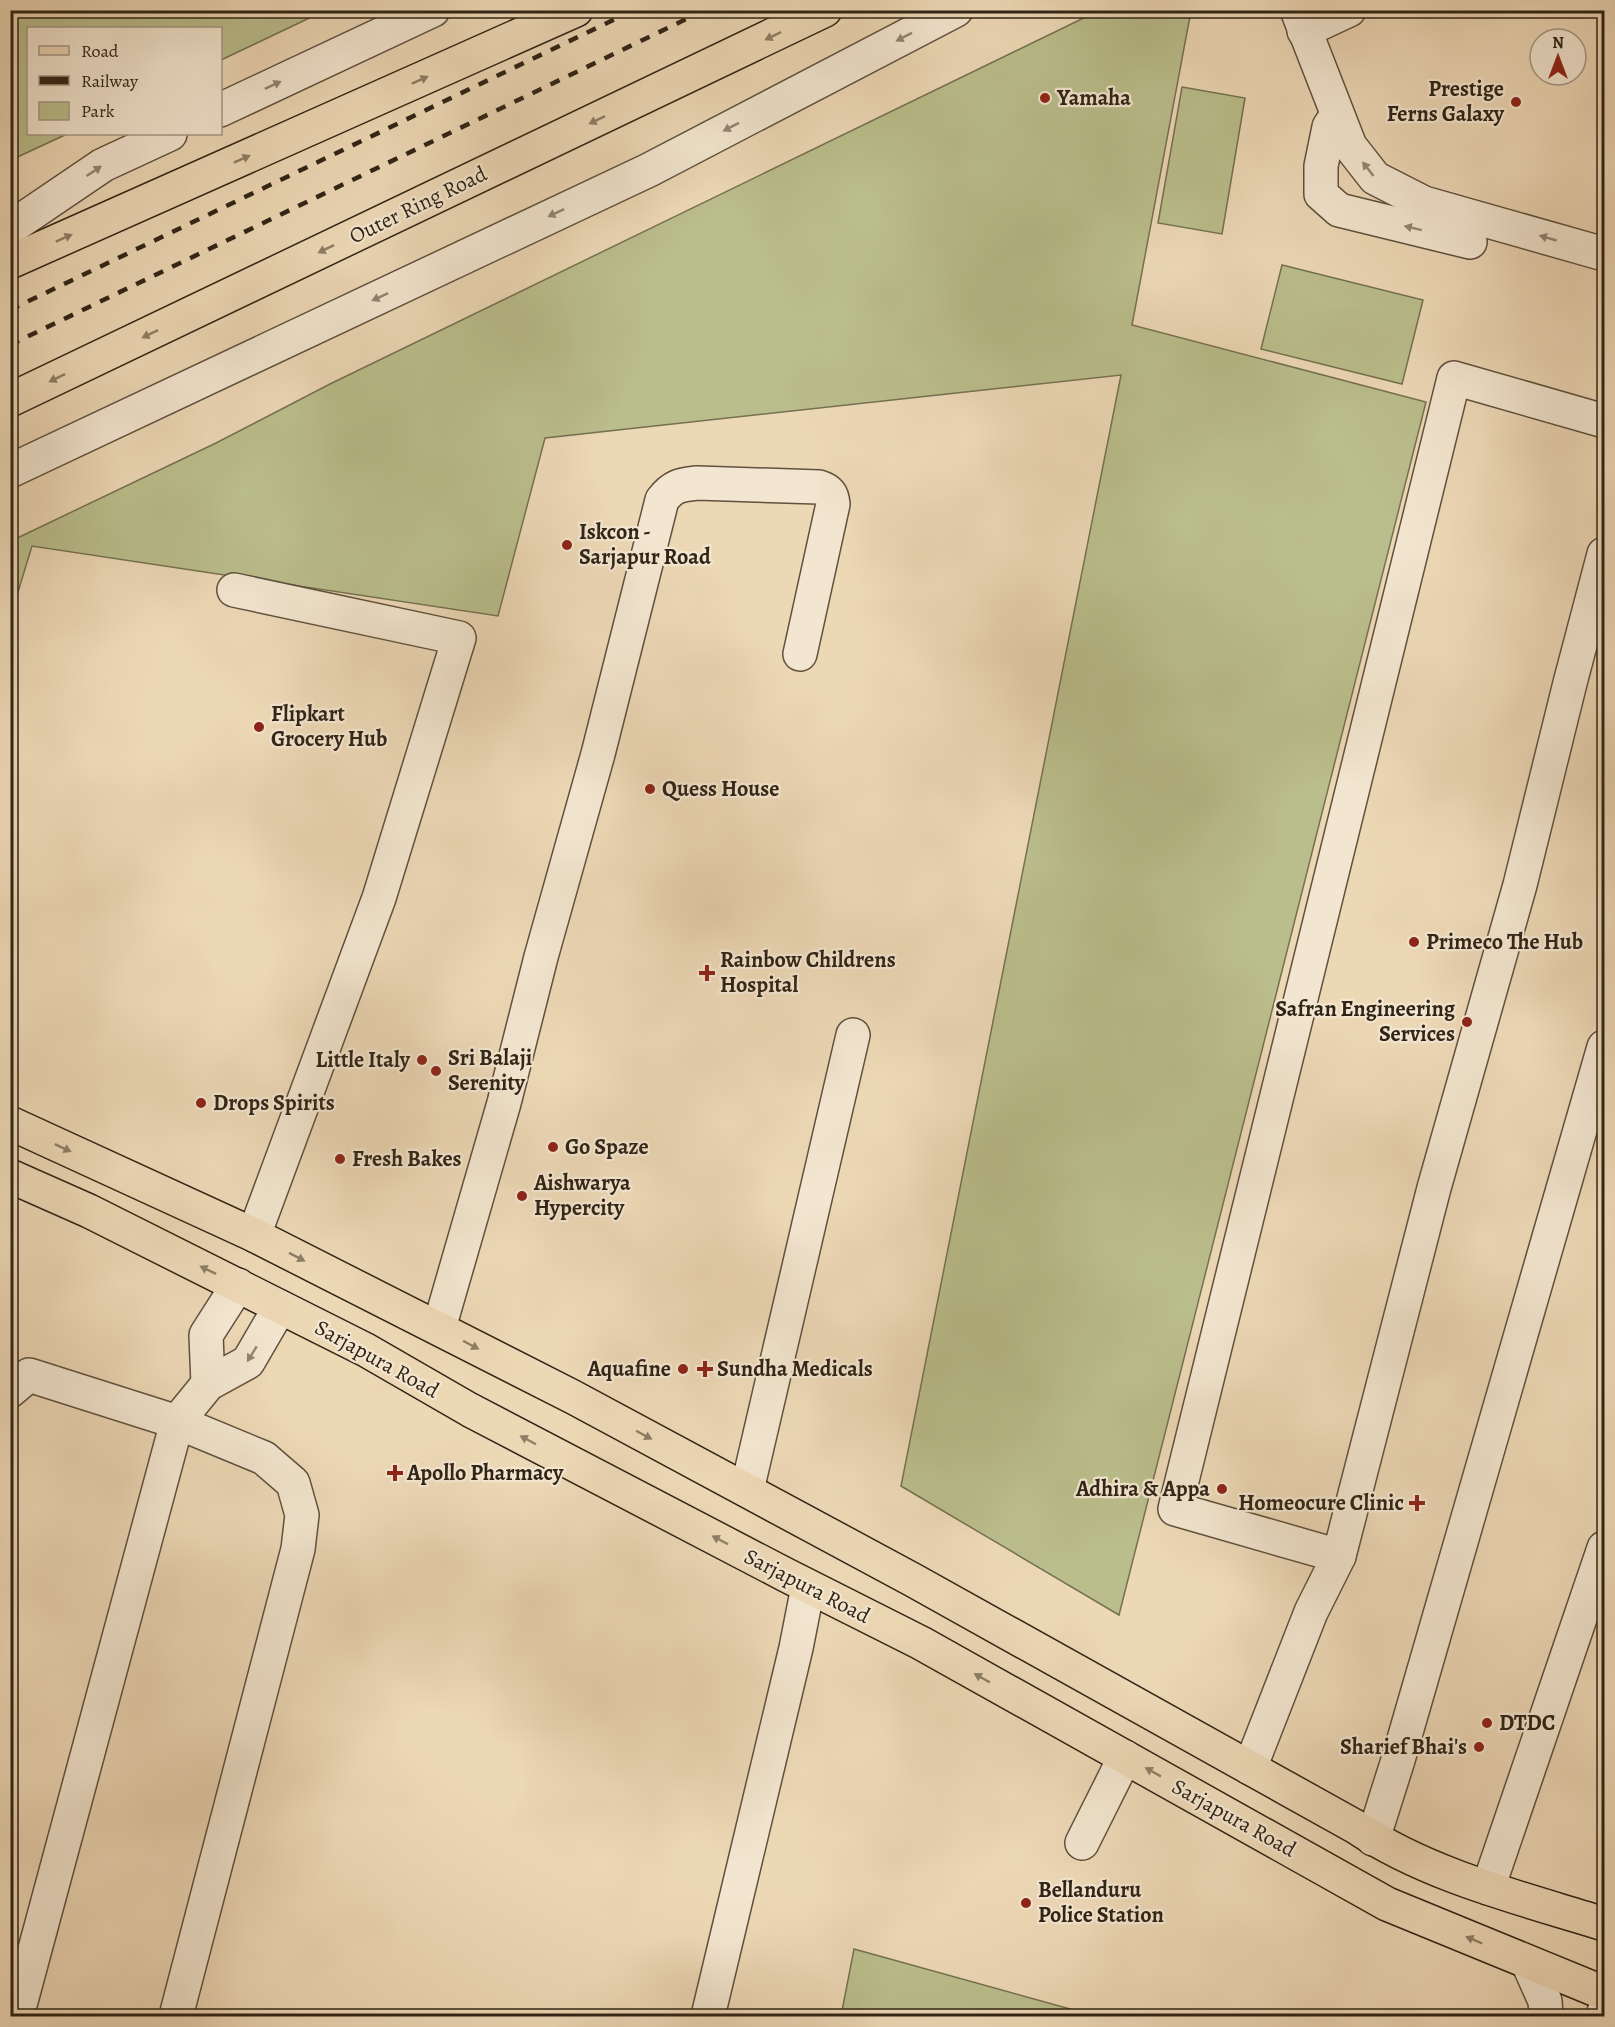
<svg xmlns="http://www.w3.org/2000/svg" width="1615" height="2027" font-family="Alegreya,serif">
<style>
.green{fill:#babe8c;stroke:#757151;stroke-width:1.5}
.lines{fill:none;stroke-linecap:round;stroke-linejoin:round}
.minor-casing{stroke:#5f513e;stroke-width:36}
.major-casing{stroke:#302416;stroke-width:36}
.highway-casing{stroke:#302416;stroke-width:36}
.minor{stroke:#f3e6d0;stroke-width:33}
.major{stroke:#edd8b6;stroke-width:33}
.highway{stroke:#edd8b6;stroke-width:33}
.rail{stroke:#302416;stroke-width:4.5;stroke-dasharray:10 10;stroke-linecap:butt}
.oneway{fill:#8e7e66}
.oneway2{fill:#928573}
.poi-dot{fill:#8f2418;stroke:#f3e6d0;stroke-width:2}
.labels{text-anchor:middle;dominant-baseline:central;stroke-width:4.5;stroke-linejoin:round;paint-order:stroke}
.poi-label{font-size:22px;font-weight:bold;fill:#302416;stroke:#f3e6d0;text-anchor:start}
.street-label{font-size:22px;fill:#302416;stroke:#f3e6d0}
</style>
<rect width="100%" height="100%" fill="#edd8b6"/>
<filter id="stains"><feTurbulence type="fractalNoise" baseFrequency=".00333" numOctaves="4"/><feColorMatrix values="0 0 0 0 .2 0 0 0 0 .09 0 0 0 0 .02 0 0 0 .5 -.17"/></filter>
<radialGradient id="worn" r=".72"><stop offset=".6" stop-color="#630" stop-opacity="0"/><stop offset="1" stop-color="#630" stop-opacity=".3"/></radialGradient>
<g class="green">
<path d="M10,11L11,10L324,11L221,60L220,28H28V134H67L11,160Z"/>
<path d="M1098,11H1191L1132,325L1426,402L1119,1615L901,1486L1121,375L545,438L498,616L32,546L11,615V541L216,443L330,384Z"/>
<path d="M1182,87L1245,98L1222,234L1158,223Z"/>
<path d="M1282,265L1423,300L1402,384L1261,349Z"/>
<path d="M854,1949L1074,2010L1073,2016H841Z"/>
</g>
<g class="lines">
<defs>
<g id="minor">
<path d="M1297,10L1350,146L1375,178L1424,203L1604,254"/>
<path d="M1304,31L1349,10"/>
<path d="M220,110L433,10"/>
<path d="M1337,115L1329,127L1321,166V194L1339,210L1470,242"/>
<path d="M10,228L103,165L170,134"/>
<path d="M10,471L649,170L956,10"/>
<path d="M234,590L459,638L379,898L254,1235"/>
<path d="M439,1328L504,1103L541,957L598,754L662,500C673,486 679,485 697,483L819,487C829,490 832,494 833,504L800,654"/>
<path d="M208,1384L206,1335L238,1285"/>
<path d="M10,1391L29,1375L177,1422L264,1458L293,1483L302,1515L298,1549L176,2016"/>
<path d="M747,1490L853,1035"/>
<path d="M1339,1556L1175,1509L1454,378L1604,421"/>
<path d="M1250,1768L1311,1612L1339,1556L1434,1188L1520,885L1570,683L1604,554"/>
<path d="M1373,1839L1398,1760L1604,1047"/>
<path d="M1082,1843L1125,1757"/>
<path d="M1488,1888L1604,1548"/>
<path d="M1528,1963L1545,2001L1546,2016"/>
<path d="M17,2016L177,1422L208,1384L248,1362L280,1307"/>
<path d="M708,2016L796,1648L808,1587"/>
<path d="M1603,2016L1604,2012"/>
</g>
<g id="major">
<path d="M10,1123L254,1235L573,1397L913,1580L1356,1827C1429,1876 1521,1898 1604,1924"/>
<path d="M10,1176L89,1211L366,1350L470,1410L786,1575L921,1643L1387,1904L1604,1993"/>
</g>
<g id="highway">
<path d="M10,262L576,10"/>
<path d="M10,400L825,10"/>
</g>
</defs>
<use href="#minor" class="minor-casing"/>
<use href="#major" class="major-casing"/>
<use href="#highway" class="highway-casing"/>
<use href="#minor" class="minor"/>
<use href="#major" class="major"/>
<use href="#highway" class="highway"/>
<g class="rail">
<path d="M10,310L634,10"/>
<path d="M10,345L705,10"/>
</g>
</g>
<defs><path id="oneway-solid" d="M-6-.8H1V-3.2L6.5 0L1 3.2V.8H-6Z" transform="scale(1.5)"/></defs>
<g class="oneway">
<use href="#oneway-solid" transform="translate(773 36) rotate(154)"/>
<use href="#oneway-solid" transform="translate(420 80) rotate(-24)"/>
<use href="#oneway-solid" transform="translate(597 120) rotate(154)"/>
<use href="#oneway-solid" transform="translate(242 159) rotate(-24)"/>
<use href="#oneway-solid" transform="translate(64 238) rotate(-24)"/>
<use href="#oneway-solid" transform="translate(326 249) rotate(154)"/>
<use href="#oneway-solid" transform="translate(150 334) rotate(154)"/>
<use href="#oneway-solid" transform="translate(57 378) rotate(154)"/>
<use href="#oneway-solid" transform="translate(63 1148) rotate(25)"/>
<use href="#oneway-solid" transform="translate(297 1257) rotate(27)"/>
<use href="#oneway-solid" transform="translate(208 1270) rotate(-154)"/>
<use href="#oneway-solid" transform="translate(471 1345) rotate(28)"/>
<use href="#oneway-solid" transform="translate(644 1435) rotate(28)"/>
<use href="#oneway-solid" transform="translate(528 1440) rotate(-152)"/>
<use href="#oneway-solid" transform="translate(720 1540) rotate(-152)"/>
<use href="#oneway-solid" transform="translate(982 1678) rotate(-151)"/>
<use href="#oneway-solid" transform="translate(1153 1772) rotate(-151)"/>
<use href="#oneway-solid" transform="translate(1474 1940) rotate(-157)"/>
</g>
<g class="oneway2">
<use href="#oneway-solid" transform="translate(904 37) rotate(153)"/>
<use href="#oneway-solid" transform="translate(273 85) rotate(-25)"/>
<use href="#oneway-solid" transform="translate(731 127) rotate(153)"/>
<use href="#oneway-solid" transform="translate(1368 169) rotate(-128)"/>
<use href="#oneway-solid" transform="translate(94 171) rotate(-34)"/>
<use href="#oneway-solid" transform="translate(556 213) rotate(155)"/>
<use href="#oneway-solid" transform="translate(1413 228) rotate(-166)"/>
<use href="#oneway-solid" transform="translate(1548 238) rotate(-164)"/>
<use href="#oneway-solid" transform="translate(380 297) rotate(155)"/>
<use href="#oneway-solid" transform="translate(252 1354) rotate(122)"/>
</g>
<g class="poi-dot">
<circle cx="1045" cy="98" r="6"/>
<circle cx="1516" cy="102" r="6"/>
<circle cx="567" cy="545" r="6"/>
<circle cx="259" cy="727" r="6"/>
<circle cx="650" cy="789" r="6"/>
<circle cx="1414" cy="942" r="6"/>
<path d="M704 964h6v6h6v6h-6v6h-6v-6h-6v-6h6z"/>
<circle cx="1467" cy="1022" r="6"/>
<circle cx="422" cy="1060" r="6"/>
<circle cx="436" cy="1071" r="6"/>
<circle cx="201" cy="1103" r="6"/>
<circle cx="553" cy="1147" r="6"/>
<circle cx="340" cy="1159" r="6"/>
<circle cx="522" cy="1196" r="6"/>
<circle cx="683" cy="1369" r="6"/>
<path d="M702 1360h6v6h6v6h-6v6h-6v-6h-6v-6h6z"/>
<path d="M392 1464h6v6h6v6h-6v6h-6v-6h-6v-6h6z"/>
<circle cx="1222" cy="1489" r="6"/>
<path d="M1414 1494h6v6h6v6h-6v6h-6v-6h-6v-6h6z"/>
<circle cx="1487" cy="1723" r="6"/>
<circle cx="1479" cy="1747" r="6"/>
<circle cx="1026" cy="1903" r="6"/>
</g>
<g class="labels">
<g class="poi-label">
<text x="1504" y="89" text-anchor="end">Prestige<tspan x="1504" dy="25">Ferns Galaxy</tspan></text>
<text x="1057" y="98">Yamaha</text>
<text x="579" y="532">Iskcon -<tspan x="579" dy="25">Sarjapur Road</tspan></text>
<text x="271" y="714">Flipkart<tspan x="271" dy="25">Grocery Hub</tspan></text>
<text x="662" y="789">Quess House</text>
<text x="1426" y="942">Primeco The Hub</text>
<text x="720" y="960">Rainbow Childrens<tspan x="720" dy="25">Hospital</tspan></text>
<text x="1455" y="1009" text-anchor="end">Safran Engineering<tspan x="1455" dy="25">Services</tspan></text>
<text x="448" y="1058">Sri Balaji<tspan x="448" dy="25">Serenity</tspan></text>
<text x="410" y="1060" text-anchor="end">Little Italy</text>
<text x="213" y="1103">Drops Spirits</text>
<text x="565" y="1147">Go Spaze</text>
<text x="352" y="1159">Fresh Bakes</text>
<text x="534" y="1183">Aishwarya<tspan x="534" dy="25">Hypercity</tspan></text>
<text x="671" y="1369" text-anchor="end">Aquafine</text>
<text x="717" y="1369">Sundha Medicals</text>
<text x="407" y="1473">Apollo Pharmacy</text>
<text x="1210" y="1489" text-anchor="end">Adhira &amp; Appa</text>
<text x="1404" y="1503" text-anchor="end">Homeocure Clinic</text>
<text x="1499" y="1723">DTDC</text>
<text x="1467" y="1747" text-anchor="end">Sharief Bhai's</text>
<text x="1038" y="1890">Bellanduru<tspan x="1038" dy="25">Police Station</tspan></text>
</g>
<g class="street-label">
<text transform="translate(418 205) rotate(-26)">Outer Ring Road</text>
<text transform="translate(377 1359) rotate(29)">Sarjapura Road</text>
<text transform="translate(807 1586) rotate(27)">Sarjapura Road</text>
<text transform="translate(1234 1818) rotate(29)">Sarjapura Road</text>
</g>
</g>
<rect width="1615" height="2027" fill="none" stroke="#edd8b6" stroke-width="36"/>
<rect x="12" y="12" width="1591" height="2003" fill="none" stroke="#302416" stroke-width="3"/>
<rect x="18" y="18" width="1579" height="1991" fill="none" stroke="#302416" stroke-width="1.5"/>
<rect x="27" y="27" width="195" height="108" fill="#f3e6d0" stroke="#a59886" stroke-width="1.5"/>
<rect x="39" y="46" width="30" height="9" fill="#edd8b6" stroke="#a59886" stroke-width="1.5"/>
<text x="81" y="57" font-size="18" fill="#302416">Road</text>
<rect x="39" y="76" width="30" height="9" fill="#302416" stroke="#a59886" stroke-width="1.5"/>
<text x="81" y="87" font-size="18" fill="#302416">Railway</text>
<rect x="39" y="102" width="30" height="18" fill="#babe8c" stroke="#a59886" stroke-width="1.5"/>
<text x="81" y="117" font-size="18" fill="#302416">Park</text>
<g transform="translate(1558 57)"><circle r="28" fill="#f3e6d0" stroke="#a59886" stroke-width="1.5"/>
<path d="M0-4.5L10 22L0 15L-10 22Z" fill="#8f2418"/>
<text y="-9" font-size="16" font-weight="bold" text-anchor="middle" fill="#302416">N</text>
</g>
<rect width="100%" height="100%" filter="url(#stains)"/>
<rect width="100%" height="100%" fill="url(#worn)"/>
</svg>
